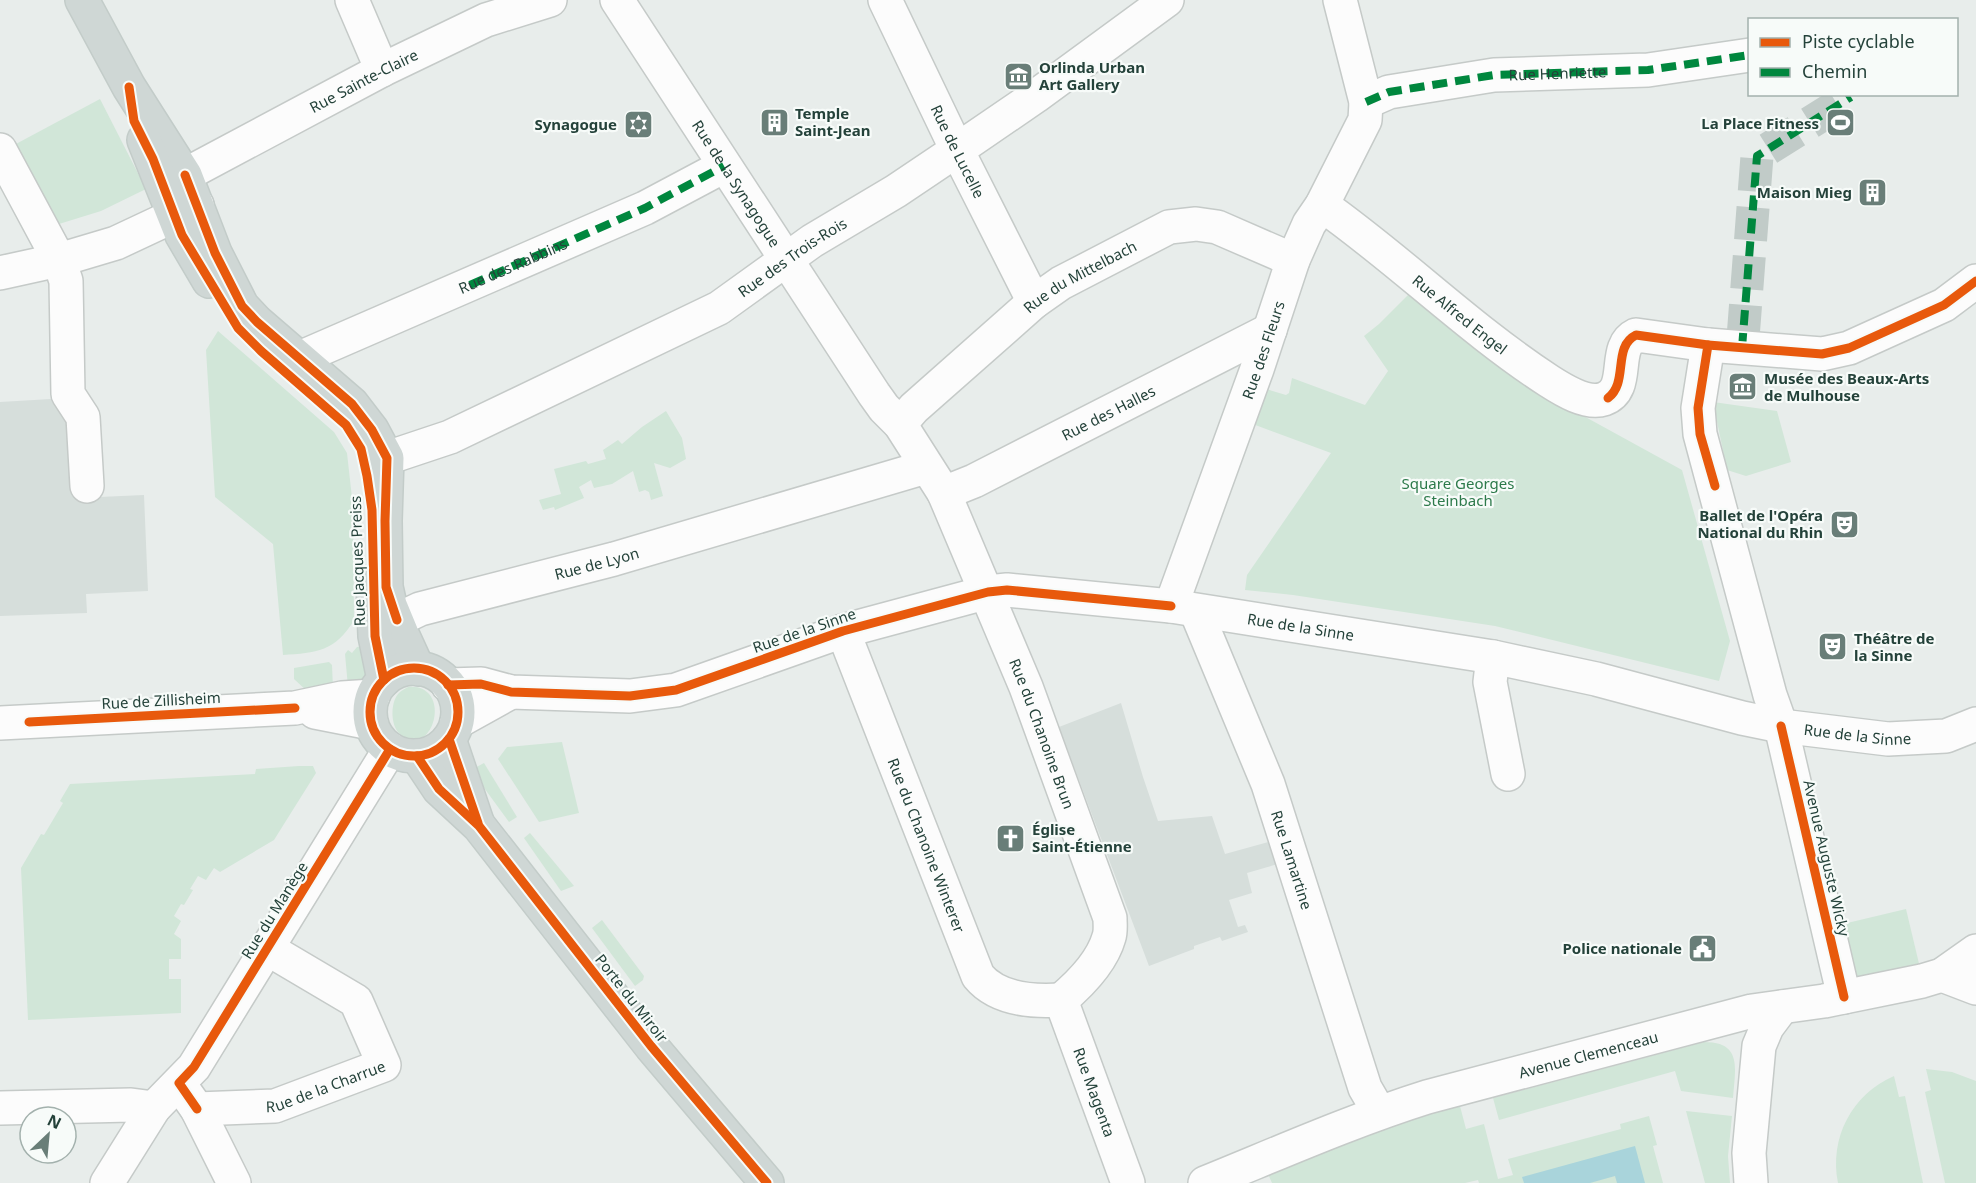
<svg xmlns="http://www.w3.org/2000/svg" width="1976" height="1183" font-family="'Noto Sans',sans-serif">
<style>
.built{fill:#d6dedb}
.green{fill:#d1e6d8}
.water{fill:#a9d4db}
.lines{fill:none;stroke-linecap:round;stroke-linejoin:round}
.minor-tunnel{stroke:#c1cbc8;stroke-width:33;stroke-dasharray:33 16;stroke-linecap:butt}
.minor-casing{stroke:#c5cac8;stroke-width:36}
.major-casing{stroke:#c3ccc9;stroke-width:36}
.minor{stroke:#fcfcfc;stroke-width:33}
.major{stroke:#cfd7d5;stroke-width:33}
.quiet{stroke:#00873e;stroke-width:8;stroke-dasharray:15 8;stroke-linecap:butt}
.cycleway-casing{stroke:#f7fbf9;stroke-width:13}
.cycleway{stroke:#e8590c;stroke-width:9}
.labels{text-anchor:middle;dominant-baseline:central;stroke-width:4.5;stroke-linejoin:round;paint-order:stroke}
.poi-label{font-size:15px;font-weight:bold;fill:#24423a;stroke:#f7fbf9;text-anchor:start}
.street-label{font-size:15px;fill:#24423a;stroke:#f7fbf9}
.park-label{font-size:15px;fill:#2d7a4b;stroke:#f7fbf9}
</style>
<rect width="100%" height="100%" fill="#e8edeb"/>
<g class="built">
<path d="M51,399L72,411L77,498L144,495L148,591L86,594L87,613L0,616V402Z"/>
<path d="M1121,703L1143,777L1158,821L1212,816L1225,854L1272,841L1281,863L1247,873L1252,893L1229,900L1238,927L1245,925L1248,932L1222,941L1220,937L1194,946V949L1149,966L1059,727Z"/>
</g>
<g class="green">
<path d="M100,99L146,189L101,211L59,224L14,145Z"/>
<path d="M1409,294L1518,380L1682,470L1730,641L1719,681L1495,626L1293,595L1245,590L1247,575L1331,453L1250,423L1263,388L1286,395L1289,393L1292,378L1365,405L1388,371L1364,336L1379,324Z"/>
<path d="M218,331L334,432L347,453L353,507L354,620C336,651 316,653 283,655L273,544L215,497L206,350Z"/>
<path d="M1713,402L1777,411L1791,462L1746,476L1727,470Z"/>
<path d="M666,411L682,438L686,459L670,468L654,463L663,496L651,500L649,492L645,490L639,492L633,471L612,484L594,488L591,480L579,487L584,498L555,510L554,507L543,510L539,500L561,494L554,469L586,461L588,464L606,459L603,450L618,440L622,444L642,427Z"/>
<path d="M367,646L370,670L360,682L348,687L345,654L348,650L352,653L357,647Z"/>
<path d="M329,662L332,665L333,689L307,691L294,679V668Z"/>
<path d="M408,687C454,683 434,762 400,734C390,726 390,700 400,692C402,690 405,689 408,687Z"/>
<path d="M562,742L579,813L539,822L498,759L507,747Z"/>
<path d="M484,763L517,817L509,822L471,770Z"/>
<path d="M299,766H313L316,773L274,840L220,872L214,868L206,880L198,876L190,889L193,890L184,905L181,904L174,916L181,921L174,934L181,939V959H169V979H181V1013L28,1020L21,868L41,834L44,835L63,803L60,801L70,784L255,774L256,769Z"/>
<path d="M530,833L574,886L561,891L524,838Z"/>
<path d="M1906,909L1921,972L1856,987L1843,924Z"/>
<path d="M602,920L644,976L643,980L635,986L592,928Z"/>
<path d="M1704,1042C1743,1042 1735,1069 1733,1098L1681,1091L1675,1071L1499,1120L1493,1098Z"/>
<path d="M1926,1069L1952,1072L1976,1081V1183H1945L1925,1092L1931,1090Z"/>
<path d="M1894,1076L1899,1097L1905,1096L1923,1183H1838C1829,1138 1852,1094 1894,1076Z"/>
<path d="M1460,1106L1466,1129L1484,1124L1498,1179L1513,1175L1508,1159L1621,1129L1620,1124L1649,1116L1657,1145L1653,1146L1663,1183H1479L1478,1180L1465,1183H1272L1268,1174L1384,1126Z"/>
<path d="M1686,1111L1732,1116L1728,1156L1730,1183H1705Z"/>
</g>
<path class="water" d="M1635,1146L1645,1183H1617L1615,1176L1590,1183H1524L1522,1177Z"/>
<g class="lines">
<path class="minor-tunnel" d="M1743,338L1757,156L1851,97"/>
<defs>
<g id="minor">
<path d="M352,0L382,70"/>
<path id="s1" d="M617,0L874,394L884,408L900,424L944,493L1026,687L1110,918C1110,924 1111,931 1109,937C1102,962 1080,984 1061,1000"/>
<path id="s2" d="M885,0L957,150L1034,302"/>
<path d="M1366,102L1389,92L1494,75L1648,70L1750,55"/>
<path d="M0,150L59,260L66,281L68,394L83,417L87,486"/>
<path id="s3" d="M185,175L382,70L486,20L550,0"/>
<path id="s4" d="M1322,205C1400,260 1469,329 1549,381C1563,390 1587,405 1604,399C1632,389 1611,347 1636,335L1708,345L1698,408L1700,434L1770,695L1781,726L1844,997"/>
<path d="M0,273L59,260L116,243L197,205"/>
<path d="M1708,345L1822,354L1849,348L1944,305L1976,281"/>
<path id="s5" d="M301,360L309,354L645,208L724,166"/>
<path id="s6" d="M900,424L914,408L1034,302L1061,283L1169,227L1196,224L1217,227L1293,260"/>
<path id="s7" d="M387,458L450,437L719,308L812,241L896,191L957,150L1036,96L1167,0"/>
<path id="s8" d="M944,493L974,481L1270,330"/>
<path id="s9" d="M1171,606L1257,369L1293,260L1309,224L1322,205L1365,120L1366,102L1340,0"/>
<path id="s10" d="M1196,611L1268,784L1365,1088L1379,1112"/>
<path id="s11" d="M397,620L420,609L614,559L926,467"/>
<path id="s12" d="M843,631L978,976C997,999 1032,1002 1061,1000"/>
<path d="M1493,657L1490,682L1508,774"/>
<path id="s13" d="M448,685L481,684L511,692L630,696L676,690L843,631L988,592L1007,590L1171,606L1493,657L1596,679L1742,718L1781,726L1888,739L1946,736L1976,724"/>
<path d="M315,712L371,723"/>
<path d="M457,722L511,692"/>
<path d="M0,723L295,708L342,698L373,696"/>
<path d="M1942,975L1976,988"/>
<path id="s14" d="M1061,1000L1128,1183"/>
<path d="M185,1092L197,1109L234,1183"/>
<path d="M0,1108L131,1105L154,1108"/>
<path id="s15" d="M197,1109L275,1106L384,1065L356,1001L268,949"/>
<path d="M107,1183L154,1108L194,1067L390,749"/>
<path id="s16" d="M1205,1183C1279,1153 1351,1121 1427,1097L1752,1011L1824,1001L1922,981L1942,975L1976,951"/>
<path d="M1751,1183L1749,1153L1759,1046L1767,1027L1782,1007"/>
</g>
<g id="major">
<path d="M82,0L129,87L185,175L215,253L242,306L257,322L352,404L372,430L387,458L385,521L386,587L390,605L402,634L418,669"/>
<path d="M144,140L182,235L209,281"/>
<path d="M373,583L375,636L384,680"/>
<circle cx="414" cy="712" r="44"/>
<path d="M449,739L477,822"/>
<path d="M417,756L439,789L479,826L651,1046L767,1183"/>
</g>
</defs>
<use href="#minor" class="minor-casing"/>
<use href="#major" class="major-casing"/>
<use href="#minor" class="minor"/>
<use href="#major" class="major"/>
<g class="quiet">
<path id="s17" d="M1366,102L1389,92L1494,75L1648,70L1750,55"/>
<path d="M470,285L645,208L724,166"/>
<path d="M1742,348L1757,156L1851,97"/>
</g>
<defs>
<g id="cycleway">
<path d="M129,87L134,121L153,159L182,235L238,328L261,351L346,425L361,449L367,476L372,510L375,636L384,680"/>
<path d="M185,175L215,253L242,306L257,322L352,404L372,430L387,458L385,521L386,587L397,620"/>
<path d="M1708,345L1822,354L1849,348L1944,305L1976,281"/>
<path d="M1608,398C1629,382 1612,347 1636,335L1708,345L1698,408L1700,434L1715,486"/>
<circle cx="414" cy="712" r="44"/>
<path d="M448,685L481,684L511,692L630,696L676,690L843,631L988,592L1007,590L1171,606"/>
<path d="M29,722L295,708"/>
<path d="M1781,726L1844,997"/>
<path d="M449,739L478,823"/>
<path d="M417,756L439,789L479,826L651,1046L767,1183"/>
<path d="M197,1109L179,1083L194,1067L390,749"/>
</g>
</defs>
<use href="#cycleway" class="cycleway-casing"/>
<use href="#cycleway" class="cycleway"/>
</g>
<defs>
<symbol id="museum-square" viewBox="-11 -11 22 22"><rect x="-9" y="-9" width="18" height="18" rx="4" fill="#697e78" stroke="#f7fbf9"/><path d="M0-6L6-3V-2H-6V-3ZM-5-1h2V3h-2ZM-1-1h2V3h-2ZM3-1h2V3H3ZM-6 4H6V6H-6Z" fill="#fff"/></symbol>
<symbol id="building-square" viewBox="-11 -11 22 22"><rect x="-9" y="-9" width="18" height="18" rx="4" fill="#697e78" stroke="#f7fbf9"/><path d="M-4-6H4V6H1V3H-1V6H-4ZM-2.5-4.3h1.7v1.8h-1.7ZM.8-4.3h1.7v1.8H.8ZM-2.5-1h1.7V.8h-1.7ZM.8-1h1.7V.8H.8Z" fill="#fff"/></symbol>
<symbol id="stadium-square" viewBox="-11 -11 22 22"><rect x="-9" y="-9" width="18" height="18" rx="4" fill="#697e78" stroke="#f7fbf9"/><path d="M0-5a6.5 5 0 1 0 0 10a6.5 5 0 1 0 0-10ZM-3.5-1.8h7v3.6h-7Z" fill="#fff"/></symbol>
<symbol id="synagogue-square" viewBox="-11 -11 22 22"><rect x="-9" y="-9" width="18" height="18" rx="4" fill="#697e78" stroke="#f7fbf9"/><path d="M0-6.5L5.6 3.2H-5.6ZM0 6.5L5.6-3.2H-5.6Z" fill="#fff"/></symbol>
<symbol id="theatre-square" viewBox="-11 -11 22 22"><rect x="-9" y="-9" width="18" height="18" rx="4" fill="#697e78" stroke="#f7fbf9"/><path d="M-5-5.5Q0-4 5-5.5V0Q5 5 0 6Q-5 5-5 0ZM-3.3-2.5H-1v1.5H-3.3ZM1-2.5H3.3v1.5H1ZM-2.8 1Q0 5.5 2.8 1Z" fill="#fff"/></symbol>
<symbol id="church-square" viewBox="-11 -11 22 22"><rect x="-9" y="-9" width="18" height="18" rx="4" fill="#697e78" stroke="#f7fbf9"/><path d="M-1.2-6h2.4v3.5h3.3v2.4h-3.3V6h-2.4V-.1h-3.3v-2.4h3.3Z" fill="#fff"/></symbol>
<symbol id="civic-square" viewBox="-11 -11 22 22"><rect x="-9" y="-9" width="18" height="18" rx="4" fill="#697e78" stroke="#f7fbf9"/><path d="M-.6-6.5H3V-4.5H.6V-3L4-1V1h2V6H-6V1h2V-1L-.6-3ZM-1.2 2.5V6h2.4V2.5Z" fill="#fff"/></symbol>
</defs>
<g fill-rule="evenodd">
<use href="#museum-square" x="1002" y="60" width="33" height="33"/>
<use href="#building-square" x="758" y="106" width="33" height="33"/>
<use href="#stadium-square" x="1824" y="106" width="33" height="33"/>
<use href="#synagogue-square" x="622" y="108" width="33" height="33"/>
<use href="#building-square" x="1856" y="176" width="33" height="33"/>
<use href="#museum-square" x="1726" y="370" width="33" height="33"/>
<use href="#theatre-square" x="1828" y="508" width="33" height="33"/>
<use href="#theatre-square" x="1816" y="630" width="33" height="33"/>
<use href="#church-square" x="994" y="822" width="33" height="33"/>
<use href="#civic-square" x="1686" y="932" width="33" height="33"/>
</g>
<g class="labels">
<g class="poi-label">
<text x="1039" y="67">Orlinda Urban<tspan x="1039" dy="17">Art Gallery</tspan></text>
<text x="795" y="113">Temple<tspan x="795" dy="17">Saint-Jean</tspan></text>
<text x="1819" y="123" text-anchor="end">La Place Fitness</text>
<text x="617" y="124" text-anchor="end">Synagogue</text>
<text x="1852" y="192" text-anchor="end">Maison Mieg</text>
<text x="1764" y="378">Musée des Beaux-Arts<tspan x="1764" dy="17">de Mulhouse</tspan></text>
<text x="1823" y="515" text-anchor="end">Ballet de l'Opéra<tspan x="1823" dy="17">National du Rhin</tspan></text>
<text x="1854" y="638">Théâtre de<tspan x="1854" dy="17">la Sinne</tspan></text>
<text x="1032" y="829">Église<tspan x="1032" dy="17">Saint-Étienne</tspan></text>
<text x="1682" y="948" text-anchor="end">Police nationale</text>
</g>
<g class="street-label">
<text stroke="none"><textPath href="#s17" startOffset="195">Rue Henriette</textPath></text>
<text stroke="none"><textPath href="#s3" startOffset="202">Rue Sainte-Claire</textPath></text>
<text stroke="none"><textPath href="#s2" startOffset="168">Rue de Lucelle</textPath></text>
<text stroke="none"><textPath href="#s1" startOffset="219">Rue de la Synagogue</textPath></text>
<text stroke="none"><textPath href="#s7" startOffset="454">Rue des Trois-Rois</textPath></text>
<text stroke="none"><textPath href="#s5" startOffset="232">Rue des Rabbins</textPath></text>
<text stroke="none"><textPath href="#s6" startOffset="234">Rue du Mittelbach</textPath></text>
<text stroke="none"><textPath href="#s4" startOffset="176">Rue Alfred Engel</textPath></text>
<text stroke="none"><textPath href="#s9" startOffset="272">Rue des Fleurs</textPath></text>
<text stroke="none"><textPath href="#s8" startOffset="183">Rue des Halles</textPath></text>
<text transform="translate(357 561) rotate(-92)">Rue Jacques Preiss</text>
<text stroke="none"><textPath href="#s11" startOffset="208">Rue de Lyon</textPath></text>
<text stroke="none"><textPath href="#s13" startOffset="872">Rue de la Sinne</textPath></text>
<text transform="translate(804 630) rotate(-19)">Rue de la Sinne</text>
<text transform="translate(161 700) rotate(-3)">Rue de Zillisheim</text>
<text stroke="none"><textPath href="#s13" startOffset="1440">Rue de la Sinne</textPath></text>
<text stroke="none"><textPath href="#s1" startOffset="852">Rue du Chanoine Brun</textPath></text>
<text stroke="none"><textPath href="#s12" startOffset="230">Rue du Chanoine Winterer</textPath></text>
<text transform="translate(1827 858) rotate(77)">Avenue Auguste Wicky</text>
<text stroke="none"><textPath href="#s10" startOffset="267">Rue Lamartine</textPath></text>
<text transform="translate(274 910) rotate(-58)">Rue du Manège</text>
<text transform="translate(632 998) rotate(52)">Porte du Miroir</text>
<text stroke="none"><textPath href="#s16" startOffset="405">Avenue Clemenceau</textPath></text>
<text stroke="none"><textPath href="#s15" startOffset="132">Rue de la Charrue</textPath></text>
<text stroke="none"><textPath href="#s14" startOffset="98">Rue Magenta</textPath></text>
</g>
<g class="park-label">
<text x="1458" y="483">Square Georges<tspan x="1458" dy="17">Steinbach</tspan></text>
</g>
</g>
<rect x="1748" y="18" width="210" height="78" fill="#f7fbf9" stroke="#a3b1ad" stroke-width="1.5"/>
<rect x="1760" y="38" width="30" height="9" fill="#e8590c" stroke="#a3b1ad" stroke-width="1.5"/>
<text x="1802" y="48" font-size="18" fill="#24423a">Piste cyclable</text>
<rect x="1760" y="68" width="30" height="9" fill="#00873e" stroke="#a3b1ad" stroke-width="1.5"/>
<text x="1802" y="78" font-size="18" fill="#24423a">Chemin</text>
<g transform="translate(48 1135) rotate(26)"><circle r="28" fill="#f7fbf9" stroke="#a3b1ad" stroke-width="1.5"/>
<path d="M0-4.5L10 22L0 15L-10 22Z" fill="#697e78"/>
<text y="-9" font-size="16" font-weight="bold" text-anchor="middle" fill="#24423a">N</text>
</g>
</svg>
